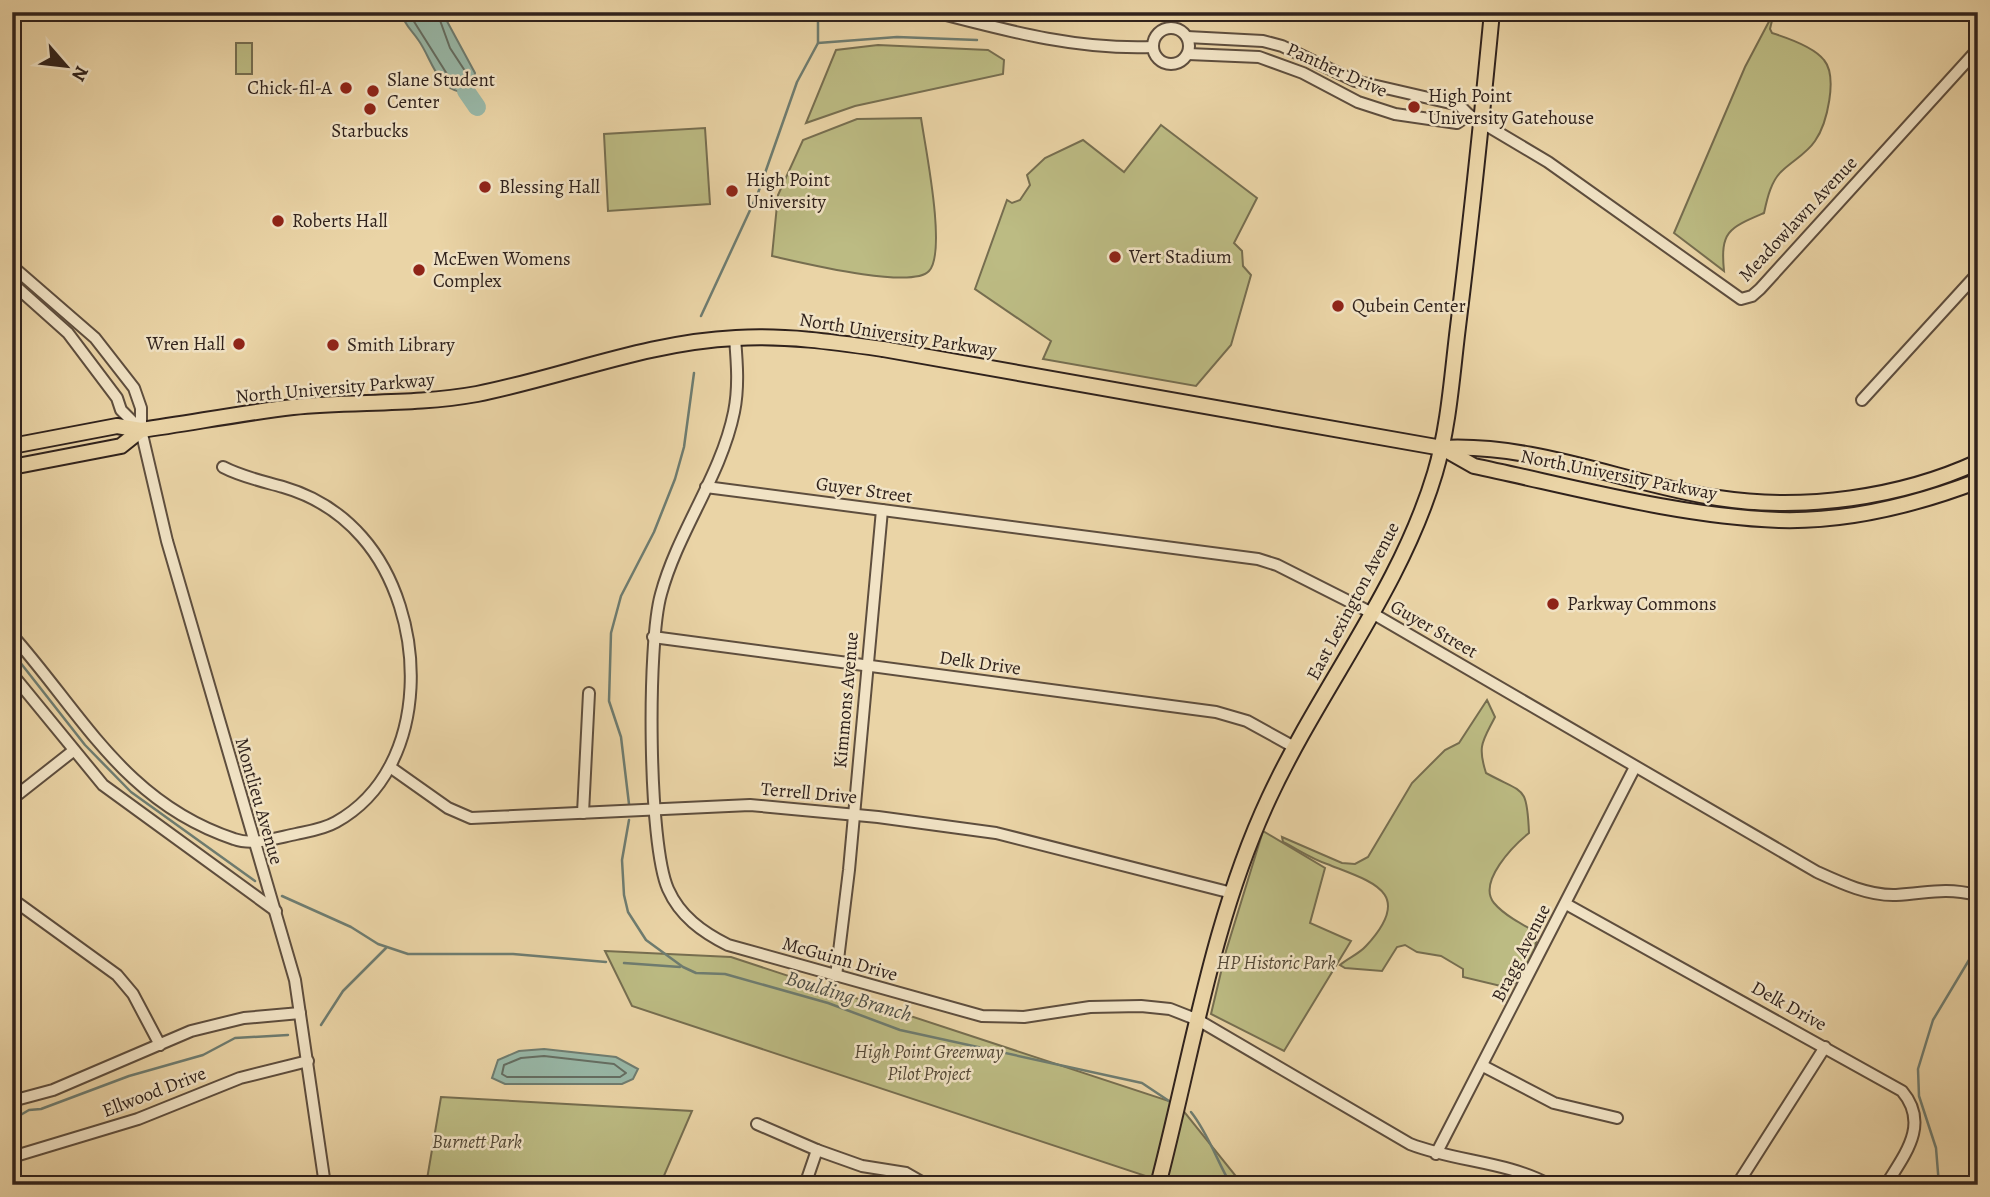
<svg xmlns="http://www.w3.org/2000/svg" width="1990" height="1197" font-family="Alegreya,serif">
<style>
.green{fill:#bcbb83;stroke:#766e50;stroke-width:2}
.water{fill:#98b8a8;stroke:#6e7c70;stroke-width:2}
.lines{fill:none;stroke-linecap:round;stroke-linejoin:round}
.shore{stroke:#646d62;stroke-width:2}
.stream{stroke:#6e7c70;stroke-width:2.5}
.river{stroke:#98b8a8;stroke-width:18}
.minor-casing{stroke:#5e4e3e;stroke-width:14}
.major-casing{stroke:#30221c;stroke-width:18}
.minor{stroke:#f1e3c5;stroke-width:10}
.major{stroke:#ead4a6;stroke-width:14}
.poi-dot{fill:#8f2418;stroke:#f1e3c5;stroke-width:2.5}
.labels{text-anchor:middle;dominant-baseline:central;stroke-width:5;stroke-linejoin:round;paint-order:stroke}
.street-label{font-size:19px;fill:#30221c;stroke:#f1e3c5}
.poi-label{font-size:19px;fill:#30221c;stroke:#f1e3c5;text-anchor:start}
.park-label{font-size:19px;font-style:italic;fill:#534836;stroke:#f1e3c5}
.water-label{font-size:21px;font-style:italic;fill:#4f4f46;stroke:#f1e3c5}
</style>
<rect width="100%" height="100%" fill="#ead4a6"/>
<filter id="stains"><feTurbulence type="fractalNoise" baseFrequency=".00286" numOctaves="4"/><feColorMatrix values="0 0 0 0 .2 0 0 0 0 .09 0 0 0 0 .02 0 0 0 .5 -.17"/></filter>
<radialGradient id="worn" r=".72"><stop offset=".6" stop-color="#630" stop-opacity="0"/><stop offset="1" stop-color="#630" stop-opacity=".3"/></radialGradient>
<g class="green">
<path d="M1774,12L1770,29L1772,33C1788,38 1814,47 1824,60C1838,77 1827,124 1815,141C1807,153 1794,160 1783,170C1771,180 1767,199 1764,213C1729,228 1720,231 1724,271L1674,233L1745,67Z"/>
<rect x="236" y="43" width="16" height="31"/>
<path d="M878,45L988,50L1004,60L1003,74L855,106L806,123L836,50Z"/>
<path d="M921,118C925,146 947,252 929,271C912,290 799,262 772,256L778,195L803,140L857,119Z"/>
<path d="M1161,125L1257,198L1234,243L1242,251L1243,266L1251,275L1231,345L1196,386L1043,359L1051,341L975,289L1007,200L1012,203L1020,200L1030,185L1027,175L1045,158L1083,140L1124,172Z"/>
<path d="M705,128L710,204L608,211L604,134Z"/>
<path d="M1487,700L1495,717C1483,741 1477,745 1486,773C1524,794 1527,784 1529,833C1514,845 1477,882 1494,903C1504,915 1523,925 1536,932C1539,949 1524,985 1505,987L1463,977V969L1441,956L1417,952L1405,945L1397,947L1382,971L1345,968L1340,965C1348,958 1359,954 1366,946C1416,892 1372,882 1327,864C1312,859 1297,849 1283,842L1282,837L1342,863L1355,864L1368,857L1412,783L1445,750L1459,743Z"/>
<path d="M1263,831L1325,868L1310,923L1351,941L1284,1051L1211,1014L1226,951Z"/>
<path d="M605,951L731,957L1178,1104L1243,1185H1160L1155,1179L632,1006Z"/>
<path d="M441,1097L692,1111L660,1185H426Z"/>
</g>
<g class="water">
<path d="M401,12H442L475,73L473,85L461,92C437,88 431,58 419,41C412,30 404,25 401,12Z"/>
<path d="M544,1049L616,1057L638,1069L633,1079L622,1084H505L492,1078L498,1060L519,1051Z"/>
</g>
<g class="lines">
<g class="shore">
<path d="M408,12L452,82L462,85L467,74L450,48L437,12"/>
<path d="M544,1056L614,1064L626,1073L620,1077H507L502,1074L504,1065L521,1058Z"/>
</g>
<g class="stream">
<path d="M994,16L998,12"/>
<path d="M818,43L897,37L977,40"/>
<path d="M701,316L758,193L797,82L818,43V12"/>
<path d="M12,652L85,745L131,792L255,881"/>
<path d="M629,804L621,737L609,701L611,633L621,596L654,532L675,479L684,447L694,373"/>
<path d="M629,820L622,860L624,895L628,912L646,940L683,967L696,973L725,974L828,1003L900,1030L1142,1083L1169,1101"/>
<path d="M282,896L351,927L378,944L408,954H513L606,962"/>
<path d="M624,963L680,967"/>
<path d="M321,1025L343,991L386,948"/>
<path d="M1191,1112C1208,1133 1217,1161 1231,1185"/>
<path d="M12,1120L29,1110L41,1109L129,1076L203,1055L235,1038L288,1035"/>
<path d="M1939,1185L1936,1148L1919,1096L1918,1069L1933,1020L1978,945"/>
</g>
<path class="river" d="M466,91L477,107"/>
<defs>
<g id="minor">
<path d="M935,12C1008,31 1077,50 1153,47"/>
<circle cx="1171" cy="46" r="18"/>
<path d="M1187,37L1263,41L1282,46L1355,81L1459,105L1469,115L1548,162L1741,299L1752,296L1760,289L1978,49"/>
<path d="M1188,54L1259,57L1303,73L1358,102L1395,114L1457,123L1469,115"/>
<path d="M12,266L95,338L134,388L141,408V430L167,541L295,980L325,1185"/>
<path d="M12,283L68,333L117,398L121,410L140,429"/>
<path d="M735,338C737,363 739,387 734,412C721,476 678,531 661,594C647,643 648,844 668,889C680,916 702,932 728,945L982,1016L1024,1017L1090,1007L1141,1006L1170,1009L1198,1020L1410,1144C1456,1162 1506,1161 1550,1185"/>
<path d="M1862,400L1978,273"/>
<path d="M706,487L1258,559L1277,565L1372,613L1817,872C1841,883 1869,896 1896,895C1930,893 1942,887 1978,895"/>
<path d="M12,635C82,714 125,803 234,839C253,846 276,838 296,834C310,831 324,829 336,822C433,768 429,613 362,537C341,513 314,496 283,487C262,481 242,477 223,467"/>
<path d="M653,637L1216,712L1247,721L1294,747"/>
<path d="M12,674L103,785L276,911"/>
<path d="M390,767L448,808L471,818L750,805L878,817L996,833L1232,893"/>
<path d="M12,799L73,751"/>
<path d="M583,813L589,693"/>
<path d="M12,899L117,975L133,994L160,1045"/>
<path d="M1566,904L1902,1091C1930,1124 1905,1154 1886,1185"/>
<path d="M836,976L849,870L882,510"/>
<path d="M1483,1066L1554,1103L1617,1118"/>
<path d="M12,1101L53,1090L191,1031L244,1018L300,1013"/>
<path d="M757,1124L817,1150"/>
<path d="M1436,1154L1635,767"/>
<path d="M12,1157L138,1119L240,1078L308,1061"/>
<path d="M805,1185L817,1150L862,1166L906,1173L927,1185"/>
<path d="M1737,1185L1825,1047"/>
</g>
<g id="major">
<path d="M12,446L117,426L141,430C191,423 242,413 293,407C354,401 416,405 477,394C563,377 647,342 736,338C786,335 834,342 883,349L1442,448C1536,443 1626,484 1718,498C1803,511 1900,498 1978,462"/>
<path d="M1444,449L1474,466C1574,487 1677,516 1779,520C1847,522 1915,505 1978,481"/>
<path d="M12,467L121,446L141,430"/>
<path d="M1158,1185C1192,1055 1212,920 1269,798C1320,688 1400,590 1435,473C1449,426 1452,375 1458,327C1471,222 1482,117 1492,12"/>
</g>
</defs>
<use href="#minor" class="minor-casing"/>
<use href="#major" class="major-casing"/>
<use href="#minor" class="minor"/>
<use href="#major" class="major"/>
</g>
<g class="poi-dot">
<circle cx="346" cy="88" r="7"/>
<circle cx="373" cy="91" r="7"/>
<circle cx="1414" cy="107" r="7"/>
<circle cx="370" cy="109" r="7"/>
<circle cx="485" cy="187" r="7"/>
<circle cx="732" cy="191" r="7"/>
<circle cx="278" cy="221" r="7"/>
<circle cx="1115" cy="257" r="7"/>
<circle cx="419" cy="270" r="7"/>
<circle cx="1338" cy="306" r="7"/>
<circle cx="239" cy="344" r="7"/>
<circle cx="333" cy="345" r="7"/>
<circle cx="1553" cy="604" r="7"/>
</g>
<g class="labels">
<g class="street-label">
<text transform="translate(1337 70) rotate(24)">Panther Drive</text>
<text transform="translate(1798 219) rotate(-47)">Meadowlawn Avenue</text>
<text transform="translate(898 335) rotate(9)">North University Parkway</text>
<text transform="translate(335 388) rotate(-5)">North University Parkway</text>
<text transform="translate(1619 475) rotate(11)">North University Parkway</text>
<text transform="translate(864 490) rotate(8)">Guyer Street</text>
<text transform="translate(1353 601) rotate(-62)">East Lexington Avenue</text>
<text transform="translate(1434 629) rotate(30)">Guyer Street</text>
<text transform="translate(980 663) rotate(8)">Delk Drive</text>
<text transform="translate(846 700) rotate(-85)">Kimmons Avenue</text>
<text transform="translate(809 793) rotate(5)">Terrell Drive</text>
<text transform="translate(259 801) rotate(74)">Montlieu Avenue</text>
<text transform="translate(1521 953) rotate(-63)">Bragg Avenue</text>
<text transform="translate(840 959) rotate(16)">McGuinn Drive</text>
<text transform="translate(1789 1006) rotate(29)">Delk Drive</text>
<text transform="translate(154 1092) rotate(-21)">Ellwood Drive</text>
</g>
<g class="poi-label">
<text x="387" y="80">Slane Student<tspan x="387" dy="22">Center</tspan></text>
<text x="332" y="88" text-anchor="end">Chick-fil-A</text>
<text x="1428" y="96">High Point<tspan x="1428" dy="22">University Gatehouse</tspan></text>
<text x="370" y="131" text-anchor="middle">Starbucks</text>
<text x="746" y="180">High Point<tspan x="746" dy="22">University</tspan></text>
<text x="499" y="187">Blessing Hall</text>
<text x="292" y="221">Roberts Hall</text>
<text x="1129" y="257">Vert Stadium</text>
<text x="433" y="259">McEwen Womens<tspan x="433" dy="22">Complex</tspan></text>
<text x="1352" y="306">Qubein Center</text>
<text x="225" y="344" text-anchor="end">Wren Hall</text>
<text x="347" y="345">Smith Library</text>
<text x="1567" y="604">Parkway Commons</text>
</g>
<g class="park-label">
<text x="1276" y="963">HP Historic Park</text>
<text x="929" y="1052">High Point Greenway<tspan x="929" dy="22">Pilot Project</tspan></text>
<text x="477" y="1142">Burnett Park</text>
</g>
<g class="water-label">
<text transform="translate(849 996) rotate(17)">Boulding Branch</text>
</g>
</g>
<rect width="1990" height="1197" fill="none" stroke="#ead4a6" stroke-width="42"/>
<rect x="14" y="14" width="1962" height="1169" fill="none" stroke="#30221c" stroke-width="3.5"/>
<rect x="21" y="21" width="1948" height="1155" fill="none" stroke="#30221c" stroke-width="2"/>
<g transform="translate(66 66) rotate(118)" stroke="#f1e3c5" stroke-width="5" paint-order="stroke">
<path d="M0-5L12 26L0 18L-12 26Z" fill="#30221c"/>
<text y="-10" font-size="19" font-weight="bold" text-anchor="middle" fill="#30221c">N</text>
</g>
<rect width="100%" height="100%" filter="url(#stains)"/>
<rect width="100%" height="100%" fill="url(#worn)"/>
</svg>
